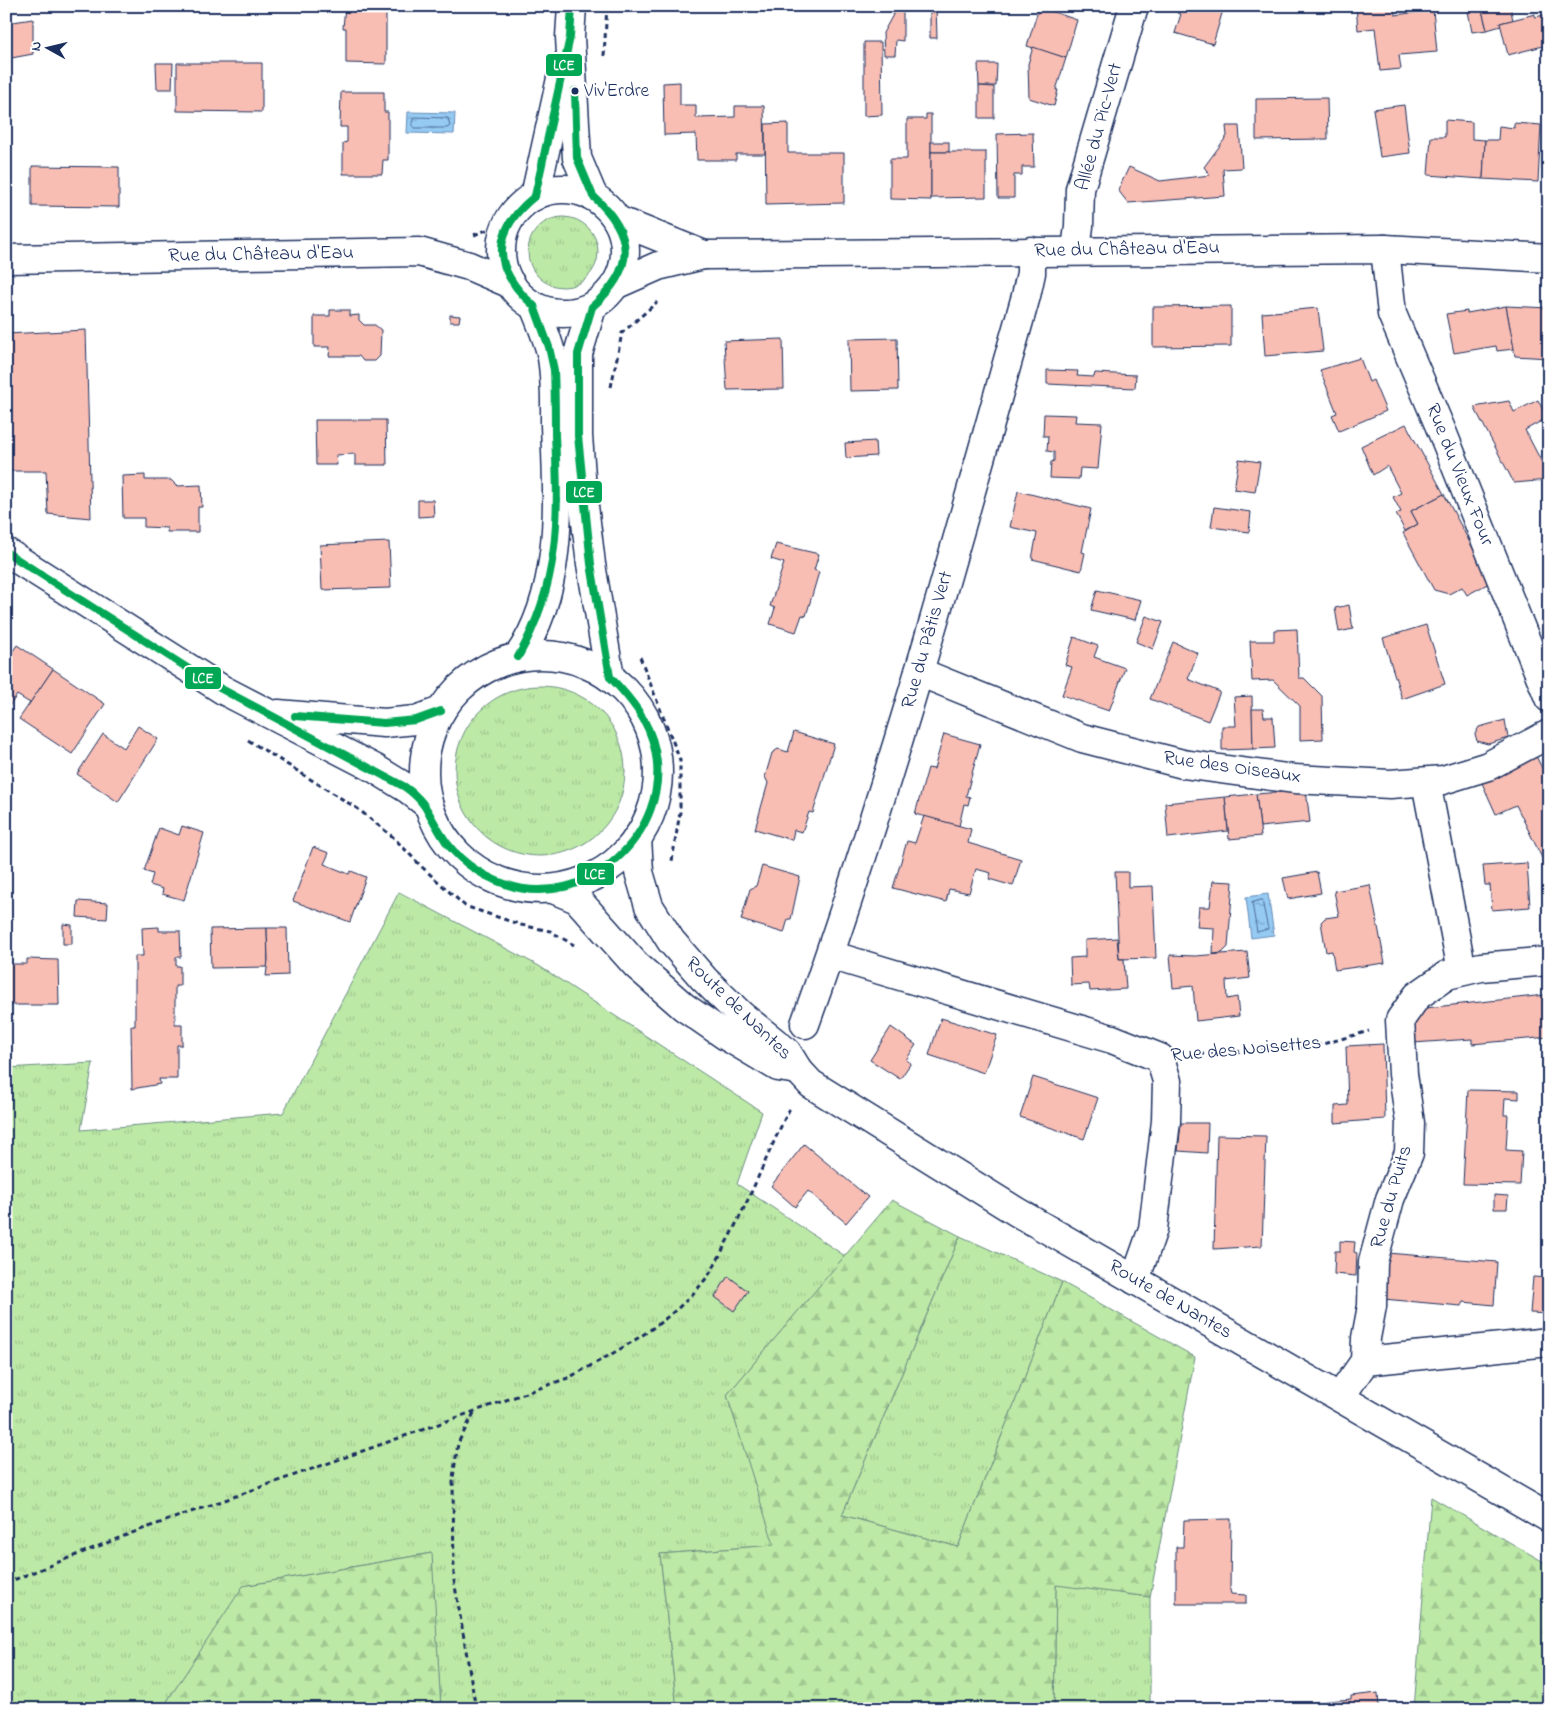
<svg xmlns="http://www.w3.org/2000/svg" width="1555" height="1715" font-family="'Indie Flower',sans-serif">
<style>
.grass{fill:url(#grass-tufts);stroke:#6c8c82}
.forest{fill:url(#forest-firs);stroke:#6c8c82}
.water{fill:url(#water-ripples);stroke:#648cb7}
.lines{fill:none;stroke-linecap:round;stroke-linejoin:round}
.shore{stroke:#4c6d9a;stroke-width:1}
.building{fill:#f8bdb3;stroke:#1b2f5e}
.minor-casing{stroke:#1b2f5e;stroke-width:31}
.tertiary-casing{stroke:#1b2f5e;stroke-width:31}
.path{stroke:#1b2f5e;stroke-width:3;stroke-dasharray:5 4;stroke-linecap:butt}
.minor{stroke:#fff;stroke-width:28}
.tertiary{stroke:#fff;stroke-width:28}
.bus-1-casing{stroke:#fff;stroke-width:11}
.bus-1{stroke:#00a754;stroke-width:8}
.bus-dot{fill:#1b2f5e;stroke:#fff;stroke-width:2}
.labels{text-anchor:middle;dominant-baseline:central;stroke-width:4;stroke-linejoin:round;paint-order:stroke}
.bus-label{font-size:19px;fill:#1b2f5e;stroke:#fff;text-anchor:start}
.street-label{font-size:20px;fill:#1b2f5e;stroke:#fff}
.line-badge{stroke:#fff;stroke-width:2}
.badge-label{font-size:14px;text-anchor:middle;font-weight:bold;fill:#fff}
</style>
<defs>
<pattern id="grass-tufts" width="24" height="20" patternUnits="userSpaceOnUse" patternTransform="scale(1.25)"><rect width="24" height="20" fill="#bce9a6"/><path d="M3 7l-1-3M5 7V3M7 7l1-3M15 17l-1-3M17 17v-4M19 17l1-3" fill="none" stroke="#a1c891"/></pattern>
<pattern id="forest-firs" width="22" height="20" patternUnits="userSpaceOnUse" patternTransform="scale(1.25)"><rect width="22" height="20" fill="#bce9a6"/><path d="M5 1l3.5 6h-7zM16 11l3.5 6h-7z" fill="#a1c891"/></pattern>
<pattern id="water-ripples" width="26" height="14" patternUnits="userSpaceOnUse" patternTransform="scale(1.25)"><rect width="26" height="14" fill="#95caf3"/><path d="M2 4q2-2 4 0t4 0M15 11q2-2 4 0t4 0" fill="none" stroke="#79a4c8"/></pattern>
</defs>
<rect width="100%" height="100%" fill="#fff"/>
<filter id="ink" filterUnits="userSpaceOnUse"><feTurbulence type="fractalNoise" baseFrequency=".02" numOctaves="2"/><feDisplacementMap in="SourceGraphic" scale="10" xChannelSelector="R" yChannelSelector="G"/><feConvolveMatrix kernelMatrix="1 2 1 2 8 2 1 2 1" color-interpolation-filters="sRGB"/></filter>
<g filter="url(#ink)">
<g class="grass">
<circle cx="563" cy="252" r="35"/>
<circle cx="540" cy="771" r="85"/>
<path d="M399,892L539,966L762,1112L737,1184L845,1256L727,1395L775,1545L660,1554L677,1709H441L431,1553L244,1586L162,1709H10L6,1704V1068L93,1063L81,1130L283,1113Z"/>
<path d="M960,1236L1062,1282L958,1547L842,1515Z"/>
<path d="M1056,1584L1150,1597V1709H1054Z"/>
</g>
<g class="forest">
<path d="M892,1200L960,1236L842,1515L958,1547L1062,1282L1195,1357L1150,1597L1056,1585L1054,1709H677L660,1554L774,1545L727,1395Z"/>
<path d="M1431,1497L1549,1565V1709H1414Z"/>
<path d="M432,1553L441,1709H162L243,1586Z"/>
</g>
<g class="water">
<path d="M408,112L455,113L454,134L407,133Z"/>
<path d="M1268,894L1274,935L1251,938L1246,897Z"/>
</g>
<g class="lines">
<g class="shore">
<path d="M414,117L448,118L450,126L447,128H414L412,125Z"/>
<path d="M1262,900L1268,929L1257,932L1252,903Z"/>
</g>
</g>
<g class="building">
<path d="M60,6H141V7L60,8Z"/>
<path d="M345,6H390V10H386V64L346,63V28H343Z"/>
<path d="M930,6H936L937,38H930Z"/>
<path d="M1179,6H1218V8L1223,10L1213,44L1175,33L1181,14L1177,13Z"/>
<path d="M1356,6H1394L1395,15L1433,10L1437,52L1399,55L1401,69L1380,71L1375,28L1358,30Z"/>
<path d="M1467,6H1481L1487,30L1472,32Z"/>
<path d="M1481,6H1510L1513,20L1500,23L1501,26L1487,30Z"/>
<path d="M1039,7L1077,20L1066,58L1027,46Z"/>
<path d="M895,11H903V41L896,40L895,55H884L883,33Z"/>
<path d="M1535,14V17L1549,14V50L1544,51L1543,46L1508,55L1500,23Z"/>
<path d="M33,19V54L6,59V23Z"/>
<path d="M864,42H881L882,115L864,116Z"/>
<path d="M1033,47L1066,58L1056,90H1058L1054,106L1029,98L1028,64Z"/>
<path d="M156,63H173L172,89H157Z"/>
<path d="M177,63H262V112L177,111Z"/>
<path d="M978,64H997L996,86H979Z"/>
<path d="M680,82V105H696V118L735,117V106H764L765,154H736V160H697L696,134L664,135L663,83Z"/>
<path d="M979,86L994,87V118H979Z"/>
<path d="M341,92H384V112H388V160H383L382,174H343V143L347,142V127H340Z"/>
<path d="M1327,98L1328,139L1256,140V99Z"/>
<path d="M1404,105L1410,153L1380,157L1373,109Z"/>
<path d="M926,114H931V200L890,199V159H907V119H926Z"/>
<path d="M1445,120L1472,122V139L1485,140L1483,179L1428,175L1431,137H1445Z"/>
<path d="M788,123V153H844V203L766,205L765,124Z"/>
<path d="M1514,123L1541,125L1538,182L1483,179L1485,140H1498L1499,126L1514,128Z"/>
<path d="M1226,126H1239L1242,168L1223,169L1225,196L1128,203L1118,190L1129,167L1160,181L1210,175L1204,167L1227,136Z"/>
<path d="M1033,133L1034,167H1022V175H1014V198H998L997,134Z"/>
<rect x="931" y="142" width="18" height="10"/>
<path d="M931,152H986V197L931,198Z"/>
<path d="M32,166L119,167V207L32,206Z"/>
<path d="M1231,306V346L1153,347V307Z"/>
<path d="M1506,306L1549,308V358L1515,356Z"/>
<path d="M1506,306L1514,349L1497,351L1496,346L1454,353L1446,314L1467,311V313Z"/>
<path d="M1318,308L1323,351L1265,356L1262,313Z"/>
<path d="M330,310H349V316L359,315V320L364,325H375L381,330L380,356L375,361H363L359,356H329L330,347H314V316H330Z"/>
<path d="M450,315L460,316L459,322H450Z"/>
<path d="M86,330L91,518L48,514L46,471H6V334Z"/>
<path d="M897,338L898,390L850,391L849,339Z"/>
<path d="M783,339L784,389L727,390L724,341Z"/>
<path d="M1360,358L1369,382L1373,380L1386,411L1339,431L1332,415L1337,413L1320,370Z"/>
<path d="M1047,370L1078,371L1077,376L1094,377L1095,373L1136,375L1135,388L1047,384Z"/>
<path d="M1538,400L1547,418L1525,430L1549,476V480L1514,483L1474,407L1509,401L1514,412Z"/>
<path d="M1044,414L1076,415L1075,422L1102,423L1098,469L1080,468L1079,479L1050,478L1051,462L1054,461V452L1047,451L1048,436H1043Z"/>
<path d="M315,420H386L387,465H355V454L336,455L337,465H316Z"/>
<path d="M1406,424L1444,494L1411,511L1418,524L1405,531L1396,514L1401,512L1393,497L1401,493L1387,466L1373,475L1361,446Z"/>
<path d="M875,441L876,456L846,458L845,443Z"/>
<path d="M1239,459L1260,462L1255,492L1234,489Z"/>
<path d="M145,475V480H171L177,486L201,485L202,507H198V532H167V528L144,527V518H123L122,476Z"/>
<path d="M1018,491L1091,509L1082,552L1085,553L1081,571L1032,559L1037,533L1010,527Z"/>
<path d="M1444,494L1491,582L1467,595L1462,587L1449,594L1434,590L1403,533L1418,524L1411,511Z"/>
<path d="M418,500H433L434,516L418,517Z"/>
<path d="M1214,507L1251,512L1249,532L1211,527Z"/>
<path d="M389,542L391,588L322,590L320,545Z"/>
<path d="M776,544L819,554L814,570L819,572L806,616L802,615L796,632L770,624L775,608L770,606L784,563L771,559Z"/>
<path d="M1097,590L1141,600L1135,620L1091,610Z"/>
<path d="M1349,605L1353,629L1339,632L1335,608Z"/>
<path d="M1146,616L1163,622L1153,649L1136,642Z"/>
<path d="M1426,625L1445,684L1402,699L1383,638Z"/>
<path d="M1297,629L1299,678H1304L1322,696L1323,739L1300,740V706L1273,680L1252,681L1250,641H1274V630Z"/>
<path d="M1074,637L1098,646L1094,657L1125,668L1109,711L1062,695L1072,667L1065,665Z"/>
<path d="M1173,642L1198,653L1188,679L1220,692L1208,721L1150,699Z"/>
<path d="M17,645L53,669L30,703L17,695L6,711V661Z"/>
<path d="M53,669L105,704L72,754L19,719Z"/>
<path d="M1252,696L1253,749L1222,750V726H1236L1234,697Z"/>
<path d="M1252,709H1263L1264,717H1273L1275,748L1253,749Z"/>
<path d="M1505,720L1508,738L1488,744L1477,741L1475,734L1479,727Z"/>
<path d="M138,726L158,739L118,802L77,774L103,734L124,748Z"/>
<path d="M794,732L834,744L813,813L809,812L802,832L794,830L792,840L755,829L768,783L765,777L772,753L778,749L788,752Z"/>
<path d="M944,734L980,744L966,796L970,797L968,805L964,804L959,826L915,814L928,768L934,769Z"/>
<path d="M1536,756L1549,782V855L1542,858L1516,805L1496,814L1482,783Z"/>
<path d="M1306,790L1310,822L1260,827L1256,794Z"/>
<path d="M1256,794L1261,836L1229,839L1225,797Z"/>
<path d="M1225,797L1228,831L1168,838L1165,803Z"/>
<path d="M924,816L971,829L968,843L1021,859L1013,886L989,879L991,873L976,869L969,893L949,889L946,902L893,888L907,841L915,843Z"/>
<path d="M182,826L204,833L184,900L162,894L163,889L150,885L153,874L144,871L159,828L179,835Z"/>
<path d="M313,847L329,853L324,864L349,874L351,871L366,877L350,922L293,901Z"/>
<path d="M1527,863L1530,907L1492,910L1490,885H1485L1483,866Z"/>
<path d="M762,866L800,877L791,919H788L784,933L741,920L750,889L756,886Z"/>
<path d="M1115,872H1128V887L1153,886L1156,958L1119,959Z"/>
<path d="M1317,872L1321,893L1288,899L1283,878Z"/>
<path d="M1213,881L1233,882L1228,947L1222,953L1213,954L1214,928L1197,927L1199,907H1210Z"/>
<path d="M1370,885L1385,963L1335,970L1332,951L1326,952L1321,922L1325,918L1339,916L1334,891Z"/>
<path d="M78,901L108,903L107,919L77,917Z"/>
<path d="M63,924L72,925V944H63Z"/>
<path d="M159,927V931H180L181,957H176V966H180V986H175V1024H182V1045H177V1079H159L160,1084L132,1089L131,1026H135V956H143L142,928Z"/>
<path d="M267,928L268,967L211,968L210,929Z"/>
<path d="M267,928H287L288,975L266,976L268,960Z"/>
<path d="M1117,938L1119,959H1124L1126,989L1090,991L1089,984L1071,985L1070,958L1085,957V940Z"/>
<path d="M1247,952L1250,978L1226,981L1227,999L1237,997L1239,1016L1196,1021L1193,986L1173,988L1170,955L1195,956Z"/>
<path d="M27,959L58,960L59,1005H6V964H27Z"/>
<path d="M1545,995L1549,1037L1472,1044V1039L1413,1043L1412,1013L1425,1008Z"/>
<path d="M941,1018L997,1035L984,1073L929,1055Z"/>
<path d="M891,1027L916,1045L906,1060L911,1063L900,1079L870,1060Z"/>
<path d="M1383,1044L1385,1119L1335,1123V1106L1348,1105L1346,1046Z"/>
<path d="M1033,1077L1098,1098L1084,1139L1020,1117Z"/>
<path d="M1468,1090L1519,1091V1099L1505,1098L1504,1115H1508L1506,1150L1522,1151L1520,1185L1463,1184Z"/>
<path d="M1181,1123H1208L1207,1153L1178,1151Z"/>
<path d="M1217,1135L1266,1136L1262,1246L1214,1249Z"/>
<path d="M804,1144L868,1197L846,1223L808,1191L795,1207L771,1186Z"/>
<path d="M1494,1195L1508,1196L1507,1209H1494Z"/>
<path d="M1340,1241L1355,1242L1354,1252L1357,1253L1356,1276L1334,1274L1335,1251H1340Z"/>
<path d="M1387,1253L1497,1262L1494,1305L1463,1302L1461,1306L1383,1299Z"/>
<path d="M728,1276L748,1291L734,1311L715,1297Z"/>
<path d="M1533,1277L1549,1278V1314L1530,1313Z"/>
<path d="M1231,1519L1230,1590L1231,1594L1246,1595V1604H1176V1547H1183L1184,1520Z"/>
<path d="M1378,1693L1379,1709H1294V1704L1351,1699V1696Z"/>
</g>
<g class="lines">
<defs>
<g id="minor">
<path d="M1385,249L1392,314L1443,434L1549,698"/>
<path d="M1076,250L1079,226L1080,189L1134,6"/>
<path d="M6,259L419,252L469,266L511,284"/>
<path d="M919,672L1082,738L1183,764L1294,779L1390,784L1443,780L1488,766L1549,734"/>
<path d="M1426,782L1462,971"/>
<path d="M830,955L1112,1039L1160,1058L1167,1081L1166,1121L1153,1229L1135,1280"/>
<path d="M805,1024C891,785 957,540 1026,296L1031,273V251"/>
<path d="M1365,1361L1549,1342"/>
<path d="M1340,1397L1365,1361L1366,1338L1372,1306L1373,1262L1390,1199L1409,1153L1410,1123L1403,1074L1400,1020L1417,996L1447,975L1481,967L1549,961"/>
</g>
<g id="tertiary">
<path d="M572,6L570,37L577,158L593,196"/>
<circle cx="563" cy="251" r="62"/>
<path d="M535,196L564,65"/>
<path d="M617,220L704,255"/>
<path d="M617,284L658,266L704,255L1385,249L1549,258"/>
<path d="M592,307L578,354V436L582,489L591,564L610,677"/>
<path d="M6,552L223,690L374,768L408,789L427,804"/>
<circle cx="541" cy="772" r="117"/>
<path d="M518,657C564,591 558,502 555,425C555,402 556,375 551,353C547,337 540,321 534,306"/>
<path d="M278,714L384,723L416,720L441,711"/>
<path d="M637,838L639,872L649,906L671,941L704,979L742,1016L787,1052L798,1070L811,1084L1017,1212L1549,1518"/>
<path d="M553,889L577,899L636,965L684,1007L726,1036L778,1067L798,1070"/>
</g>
</defs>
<use href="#minor" class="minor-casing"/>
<use href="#tertiary" class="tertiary-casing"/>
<g class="path">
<path d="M604,56L607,6"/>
<path d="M474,235L489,229L513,215"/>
<path d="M611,387L622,333L657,302"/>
<path d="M640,657L680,760V812L672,861"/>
<path d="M248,740L358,809L393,837L422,867L465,906L521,925L550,931L574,945"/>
<path d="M1190,1055L1316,1046L1369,1031"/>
<path d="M474,1413L458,1443L453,1478L454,1580L476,1709"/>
<path d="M6,1583L129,1534L568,1378C618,1351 676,1321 710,1273C716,1264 721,1253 726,1243C751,1198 768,1151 791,1106"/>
</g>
<use href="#minor" class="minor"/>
<use href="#tertiary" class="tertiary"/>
<defs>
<g id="bus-1">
<path d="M575,91L577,158L593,196"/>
<path d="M535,196L570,37L572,6"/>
<path d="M534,306C492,269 490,232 535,196"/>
<path d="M592,307L578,354V436L591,564L610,677"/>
<path d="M592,307C635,269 636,235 593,196"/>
<path d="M6,552L214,685L405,787C426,802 428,813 441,834C455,858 479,875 505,884C585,913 673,832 655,750C649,720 630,698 610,677"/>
<path d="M518,657C560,584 559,517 555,435C555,414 555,392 554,370L549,347L534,306"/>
<path d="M295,716L384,723L416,720L441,711"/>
</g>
</defs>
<use href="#bus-1" class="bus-1-casing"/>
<use href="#bus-1" class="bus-1"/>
</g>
</g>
<circle class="bus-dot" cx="575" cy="91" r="4.5"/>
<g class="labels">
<g class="bus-label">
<text x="584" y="91">Viv'Erdre</text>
</g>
<g class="street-label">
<text transform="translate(1100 127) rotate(-75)">Allée du Pic-Vert</text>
<text transform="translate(1127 250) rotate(-1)">Rue du Château d'Eau</text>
<text transform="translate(261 255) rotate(-1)">Rue du Château d'Eau</text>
<text transform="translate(1459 475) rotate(68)">Rue du Vieux Four</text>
<text transform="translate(928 640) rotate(-74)">Rue du Pâtis Vert</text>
<text transform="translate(1232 768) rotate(8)">Rue des Oiseaux</text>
<text transform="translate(738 1009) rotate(44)">Route de Nantes</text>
<text transform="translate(1246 1050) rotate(-5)">Rue des Noisettes</text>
<text transform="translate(1392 1197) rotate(-74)">Rue du Puits</text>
<text transform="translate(1170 1300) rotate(30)">Route de Nantes</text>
</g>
</g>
<g class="line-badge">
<rect x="545" y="53" width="38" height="24" rx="5" fill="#00a754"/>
<rect x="565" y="480" width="38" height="24" rx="5" fill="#00a754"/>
<rect x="184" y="666" width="38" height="24" rx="5" fill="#00a754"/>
<rect x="576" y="862" width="39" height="24" rx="5" fill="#00a754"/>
</g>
<g class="badge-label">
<text x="564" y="70">LCE</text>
<text x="584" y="497">LCE</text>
<text x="203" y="683">LCE</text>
<text x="595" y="879">LCE</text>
</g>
<rect width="1555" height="1715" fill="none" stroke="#fff" stroke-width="25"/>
<rect x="12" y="12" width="1530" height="1690" fill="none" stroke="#1b2f5e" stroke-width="2" filter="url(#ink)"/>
<g transform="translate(48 48) rotate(278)" stroke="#ffffff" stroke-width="4" paint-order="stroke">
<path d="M0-4L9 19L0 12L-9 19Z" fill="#1b2f5e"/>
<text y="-8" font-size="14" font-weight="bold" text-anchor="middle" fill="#1b2f5e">N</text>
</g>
</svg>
